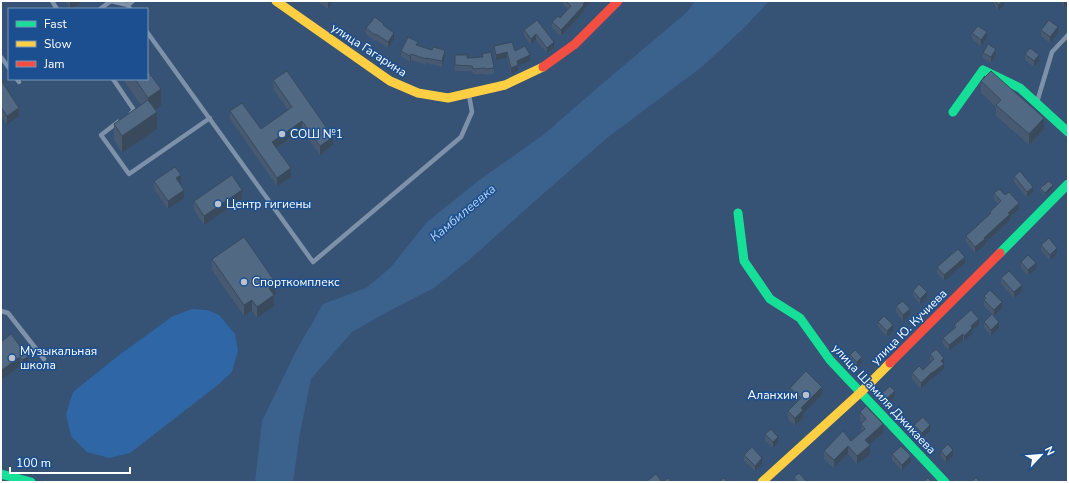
<svg xmlns="http://www.w3.org/2000/svg" width="1069" height="483" font-family="'Nunito Sans',sans-serif">
<style>
.green{fill:#2f66a5}
.water{fill:#3b618d}
.lines{fill:none;stroke-linecap:round;stroke-linejoin:round}
.lane{stroke:#7d92a8;stroke-width:4.5}
.fast{stroke:#16e098;stroke-width:9}
.slow{stroke:#ffcf43;stroke-width:9}
.jam{stroke:#f24e42;stroke-width:9}
.wall{fill:#475a72}
.shaded-wall{fill:#394a5c}
.building{fill:#526984;stroke:#394a5c}
.poi-dot{fill:#b9c2ce;stroke:#1b4f8f;stroke-width:1.5}
.labels{text-anchor:middle;dominant-baseline:central;stroke-width:3;stroke-linejoin:round;paint-order:stroke}
.street-label{font-size:12px;fill:#fff;stroke:#1b4f8f}
.poi-label{font-size:12px;fill:#fff;stroke:#1b4f8f;text-anchor:start}
.water-label{font-size:13px;font-style:italic;fill:#b5d3f5;stroke:#1b4f8f}
</style>
<rect width="100%" height="100%" fill="#365274"/>
<path class="green" d="M192,309L207,310L219,315L235,334L238,350L232,372L218,385L130,453L109,458L87,452L71,436L66,414L73,392L118,356L173,316Z"/>
<path class="water" d="M695,1H769L746,26L703,66L607,138L535,201L469,260L434,288L389,311L352,332L311,379L300,433L293,482H255L262,421L297,349L323,304L366,288L390,268L427,222L478,181L543,135L603,83L686,13Z"/>
<g class="lines">
<g class="lane">
<path d="M52,1L57,9"/>
<path d="M128,5L133,1"/>
<path d="M100,9L111,1L128,5L130,9"/>
<path d="M147,32L313,262L461,137L472,112L469,95"/>
<path d="M1,57L9,68"/>
<path d="M17,79L19,82"/>
<path d="M113,79L134,110L131,113"/>
<path d="M1037,102L1052,52L1068,35"/>
<path d="M118,122L101,135L129,174L210,118"/>
<path d="M1,311L8,313L44,359"/>
</g>
<g class="fast">
<path d="M953,112L983,70L1020,88L1068,132"/>
<path d="M738,213L744,261L770,299L800,318L830,360L945,482"/>
<path d="M1000,253L1068,184"/>
<path d="M1,474L31,482"/>
</g>
<g class="slow">
<path d="M276,1L390,81L418,93L448,98L505,85L543,67"/>
<path d="M762,482L861,392L890,363"/>
</g>
<g class="jam">
<path d="M543,67L575,44L618,1"/>
<path d="M890,363L1000,253"/>
</g>
</g>
<g class="wall">
<path d="M65,1H83L71,9H70Z"/>
<path d="M317,1H333L328,9Z"/>
<path d="M563,1H591L584,9V11L561,36L552,28V22L560,18L568,9L563,4Z"/>
<path d="M992,1H1004V6L998,10Z"/>
<path d="M1062,1H1068V6L1064,7Z"/>
<path d="M537,20L554,48L547,53L536,40L531,45L524,36V30Z"/>
<path d="M384,26L394,39L388,48L376,40L375,41L366,34V28Z"/>
<path d="M1041,30L1058,33L1050,43L1041,36Z"/>
<path d="M972,33L987,38L981,46L972,39Z"/>
<path d="M418,45L445,56L442,67L426,63V65L411,60L410,62L401,56V51Z"/>
<path d="M494,46L515,51L530,61L518,66V71L511,74L507,58L496,60L494,52Z"/>
<path d="M983,53L996,54L991,63L983,58Z"/>
<path d="M482,54L494,68V74L485,75V74H473L472,71H455V55L467,58L482,57Z"/>
<path d="M1025,54L1039,61L1034,67L1025,60Z"/>
<path d="M123,79H147L161,106L155,110L157,129L122,153L114,140V124L141,105Z"/>
<path d="M1,80L19,116L7,125L1,116Z"/>
<path d="M273,80L333,145L320,155L302,130L277,148L291,177L277,186L230,119V111L261,129L288,110L273,89Z"/>
<path d="M981,81L1044,129L1029,145L996,116V107L981,93Z"/>
<path d="M1014,176L1033,192L1027,198L1014,182Z"/>
<path d="M154,181L181,184L184,198L168,209L154,189Z"/>
<path d="M1040,188H1053L1045,195L1040,191Z"/>
<path d="M994,193L1019,209L1010,217V220L985,243V245L975,253L966,242V236L990,215V212L998,204L994,199Z"/>
<path d="M242,199L204,225L194,210V201Z"/>
<path d="M1041,245L1057,254L1050,260L1041,251Z"/>
<path d="M212,259L276,294L274,296V306L257,318L252,311L244,316L212,270Z"/>
<path d="M1021,262L1036,269L1028,276L1021,268Z"/>
<path d="M965,263L944,281L937,273V267Z"/>
<path d="M1001,278L1022,291L1014,298L1001,284Z"/>
<path d="M913,291L927,298L920,304L913,296Z"/>
<path d="M984,296L1002,308L994,316L984,306Z"/>
<path d="M896,306L910,315L903,321L896,312Z"/>
<path d="M878,322L893,331L887,337L878,327Z"/>
<path d="M984,322L999,328L991,336L984,328Z"/>
<path d="M954,325H979L972,330V334L964,341L963,340L949,351L943,344V338L954,328Z"/>
<path d="M1,342L28,357V365L22,369L20,366L2,379L1,377Z"/>
<path d="M930,354L944,364V369L932,379V378L921,389L912,379V373L923,370L932,362L930,360Z"/>
<path d="M850,355L862,363L857,368L850,361Z"/>
<path d="M790,388L822,395L803,414V418L795,426L788,419V411L797,402L790,396Z"/>
<path d="M879,396L895,397L884,407L879,401Z"/>
<path d="M860,412L883,433L869,445L870,454L857,464L848,454L834,468L824,459V451L851,441L861,432V424L862,423L860,420Z"/>
<path d="M914,425L930,431L922,439L914,431Z"/>
<path d="M765,434L778,443L773,448L765,440Z"/>
<path d="M941,451L953,456L946,463L941,457Z"/>
<path d="M892,454L911,462L902,471L892,460Z"/>
<path d="M744,455L762,464L755,471L744,461Z"/>
<path d="M794,477L807,482H794Z"/>
</g>
<g class="shaded-wall">
<path d="M70,1H83L71,9H70Z"/>
<path d="M328,1H333L328,9Z"/>
<path d="M586,1H591L584,9V11L561,36V30Z"/>
<path d="M1003,1H1004V6L998,10V5Z"/>
<path d="M1066,1H1068V6L1064,7V2Z"/>
<path d="M1058,27V33L1050,43V37Z"/>
<path d="M987,32V38L981,46V40Z"/>
<path d="M394,33V39L388,48V42Z"/>
<path d="M536,34V40L531,45V39Z"/>
<path d="M554,42V48L547,53V48Z"/>
<path d="M996,49V54L991,63V57Z"/>
<path d="M445,50V56L442,67V61Z"/>
<path d="M507,52V58L496,60V55Z"/>
<path d="M411,54V60L410,62V56Z"/>
<path d="M530,55V61L518,66V71L511,74V68L517,61Z"/>
<path d="M1039,55V61L1034,67V61Z"/>
<path d="M161,89V106L148,114V98Z"/>
<path d="M19,108V116L7,125V116Z"/>
<path d="M157,112V129L122,153V136Z"/>
<path d="M1044,118V129L1029,145V134Z"/>
<path d="M302,121V130L272,151V142Z"/>
<path d="M333,137V145L320,155V146Z"/>
<path d="M291,168V177L277,186V178Z"/>
<path d="M181,175V184L176,187V178Z"/>
<path d="M1053,185V188L1045,195V193Z"/>
<path d="M1033,187V192L1027,198V192Z"/>
<path d="M184,190V198L168,209V201Z"/>
<path d="M242,190V199L204,225V216Z"/>
<path d="M1019,203V209L1010,217V220L985,243V245L975,253V247Z"/>
<path d="M1057,248V254L1050,260V255Z"/>
<path d="M965,257V263L944,281V275Z"/>
<path d="M1036,263V269L1028,276V270Z"/>
<path d="M276,283V294L274,296V306L257,318V307L269,288Z"/>
<path d="M1022,285V291L1014,298V292Z"/>
<path d="M927,292V298L920,304V299Z"/>
<path d="M252,300V311L244,316V305Z"/>
<path d="M1002,302V308L994,316V310Z"/>
<path d="M910,309V315L903,321V315Z"/>
<path d="M979,319V325L972,330V334L964,341V336L971,326Z"/>
<path d="M999,322V328L991,336V330Z"/>
<path d="M893,325V331L887,337V331Z"/>
<path d="M963,334V340L949,351V345Z"/>
<path d="M20,357V366L2,379V370Z"/>
<path d="M28,357V365L22,369V360Z"/>
<path d="M862,357V363L857,368V362Z"/>
<path d="M944,358V369L932,379V373L941,361Z"/>
<path d="M932,372V378L921,389V383Z"/>
<path d="M822,387V395L803,414V418L795,426V418L801,408Z"/>
<path d="M895,391V397L884,407V401Z"/>
<path d="M883,424V433L865,448V440Z"/>
<path d="M930,425V431L922,439V433Z"/>
<path d="M778,437V443L773,448V442Z"/>
<path d="M870,445V454L857,464V456Z"/>
<path d="M848,446V454L834,468V460Z"/>
<path d="M953,450V456L946,463V457Z"/>
<path d="M911,456V462L902,471V465Z"/>
<path d="M762,458V464L755,471V466Z"/>
</g>
<g class="building">
<path d="M566,1H586L583,4L584,5L561,30L552,22L558,16L560,18L571,6Z"/>
<path d="M996,1H1003L998,5Z"/>
<path d="M375,17L384,24L383,25L394,33L388,42L376,34L375,35L366,28Z"/>
<path d="M537,20L554,42L547,48L536,34L531,39L524,30Z"/>
<path d="M1049,20L1058,27L1050,37L1041,30Z"/>
<path d="M978,26L987,32L981,40L972,33Z"/>
<path d="M408,37L418,42L416,45L432,50L433,47L445,50L442,61L426,58V59L411,54L410,56L401,51Z"/>
<path d="M512,42L515,51L525,46L530,55L517,61L518,65L511,68L507,52L496,55L494,46Z"/>
<path d="M988,44L996,49L991,57L983,53Z"/>
<path d="M1030,48L1039,55L1034,61L1025,54Z"/>
<path d="M491,52L494,68L485,69V68L473,69L472,66L455,65V55H467V58L483,57L482,54Z"/>
<path d="M147,70L161,89L148,98L135,79H147Z"/>
<path d="M287,71L333,137L320,146L302,121L272,142L291,168L277,178L230,111L242,103L261,129L292,107L273,80Z"/>
<path d="M991,71L1044,118L1029,134L996,105L1001,100L981,81Z"/>
<path d="M1,80L19,108L7,116L1,107Z"/>
<path d="M148,100L157,112L122,136L114,124Z"/>
<path d="M175,167L181,175L176,178L184,190L168,201L154,181Z"/>
<path d="M1020,171L1033,187L1027,192L1014,176Z"/>
<path d="M232,175L242,190L204,216L194,201Z"/>
<path d="M1049,181L1053,185L1045,193L1040,188Z"/>
<path d="M999,189L1005,195L1009,192L1019,203L1008,213L1010,214L984,238L985,239L975,247L966,236L991,213L990,212L1001,201L994,193Z"/>
<path d="M244,237L276,283L269,288L274,295L257,307L252,300L244,305L212,259Z"/>
<path d="M1049,238L1057,248L1050,255L1041,245Z"/>
<path d="M958,249L965,257L944,275L937,267Z"/>
<path d="M1028,255L1036,263L1028,270L1021,262Z"/>
<path d="M1009,271L1022,285L1014,292L1001,278Z"/>
<path d="M919,284L927,292L920,299L913,291Z"/>
<path d="M990,290L1002,302L994,310L984,300L986,298L984,296Z"/>
<path d="M903,301L910,309L903,315L896,306Z"/>
<path d="M971,310L979,319L971,326L972,328L964,336L963,334L949,345L943,338L956,327L954,325Z"/>
<path d="M992,314L999,322L991,330L984,322Z"/>
<path d="M884,316L893,325L887,331L878,322Z"/>
<path d="M11,334L28,357L22,360L20,357L2,370L1,369V342Z"/>
<path d="M936,349L944,358L941,361L944,364L932,373V372L921,383L912,373L919,366L923,370L934,359L930,354Z"/>
<path d="M855,350L862,357L857,362L850,355Z"/>
<path d="M806,371L822,387L801,408L803,410L795,418L788,411L801,398L790,388Z"/>
<path d="M890,386L895,391L884,401L879,396Z"/>
<path d="M866,406L883,424L865,440L870,445L857,456L848,446L834,460L824,451L843,431L851,441L865,429L861,424L866,419L860,412Z"/>
<path d="M923,417L930,425L922,433L914,425Z"/>
<path d="M771,429L778,437L773,442L765,434Z"/>
<path d="M948,444L953,450L946,457L941,451Z"/>
<path d="M901,446L911,456L902,465L892,454Z"/>
<path d="M752,447L762,458L755,466L744,455Z"/>
<path d="M799,473L807,482H798L794,477Z"/>
<path d="M656,474L662,482H646Z"/>
<path d="M668,478L671,482H663Z"/>
<path d="M724,478L727,482H718Z"/>
<path d="M928,478L932,482H923Z"/>
<path d="M976,478L980,482H971Z"/>
</g>
<g class="poi-dot">
<circle cx="282" cy="134" r="4"/>
<circle cx="218" cy="204" r="4"/>
<circle cx="244" cy="282" r="4"/>
<circle cx="12" cy="358" r="4"/>
<circle cx="806" cy="395" r="4"/>
</g>
<g class="labels">
<g class="street-label">
<text transform="translate(369 50) rotate(33)">улица Гагарина</text>
<text transform="translate(909 327) rotate(-45)">улица Ю. Кучиева</text>
<text transform="translate(884 399) rotate(47)">улица Шамиля Джикаева</text>
</g>
<g class="poi-label">
<text x="290" y="134">СОШ №1</text>
<text x="226" y="204">Центр гигиены</text>
<text x="252" y="282">Спорткомплекс</text>
<text x="20" y="351">Музыкальная<tspan x="20" dy="14">школа</tspan></text>
<text x="798" y="395" text-anchor="end">Аланхим</text>
</g>
<g class="water-label">
<text transform="translate(463 213) rotate(-40)">Камбилеевка</text>
</g>
</g>
<rect width="1069" height="483" fill="none" stroke="#ffffff" stroke-width="4"/>
<rect x="8" y="8" width="140" height="72" fill="#1b4f8f" stroke="#7695bc"/>
<rect x="16" y="21" width="20" height="6" fill="#16e098" stroke="#7695bc"/>
<text x="44" y="28" font-size="12" fill="#ffffff">Fast</text>
<rect x="16" y="41" width="20" height="6" fill="#ffcf43" stroke="#7695bc"/>
<text x="44" y="48" font-size="12" fill="#ffffff">Slow</text>
<rect x="16" y="61" width="20" height="6" fill="#f24e42" stroke="#7695bc"/>
<text x="44" y="68" font-size="12" fill="#ffffff">Jam</text>
<g transform="translate(1041 455) rotate(64)" stroke="#1b4f8f" stroke-width="3" paint-order="stroke">
<path d="M0-3L7 15L0 10L-7 15Z" fill="#ffffff"/>
<text y="-6" font-size="11" font-weight="bold" text-anchor="middle" fill="#ffffff">N</text>
</g>
<path d="M10 467v6h120v-6" fill="none" stroke="#ffffff" stroke-width="2"/>
<text x="16" y="467" font-size="12" fill="#ffffff" stroke="#1b4f8f" stroke-width="3" paint-order="stroke">100 m</text>
</svg>
